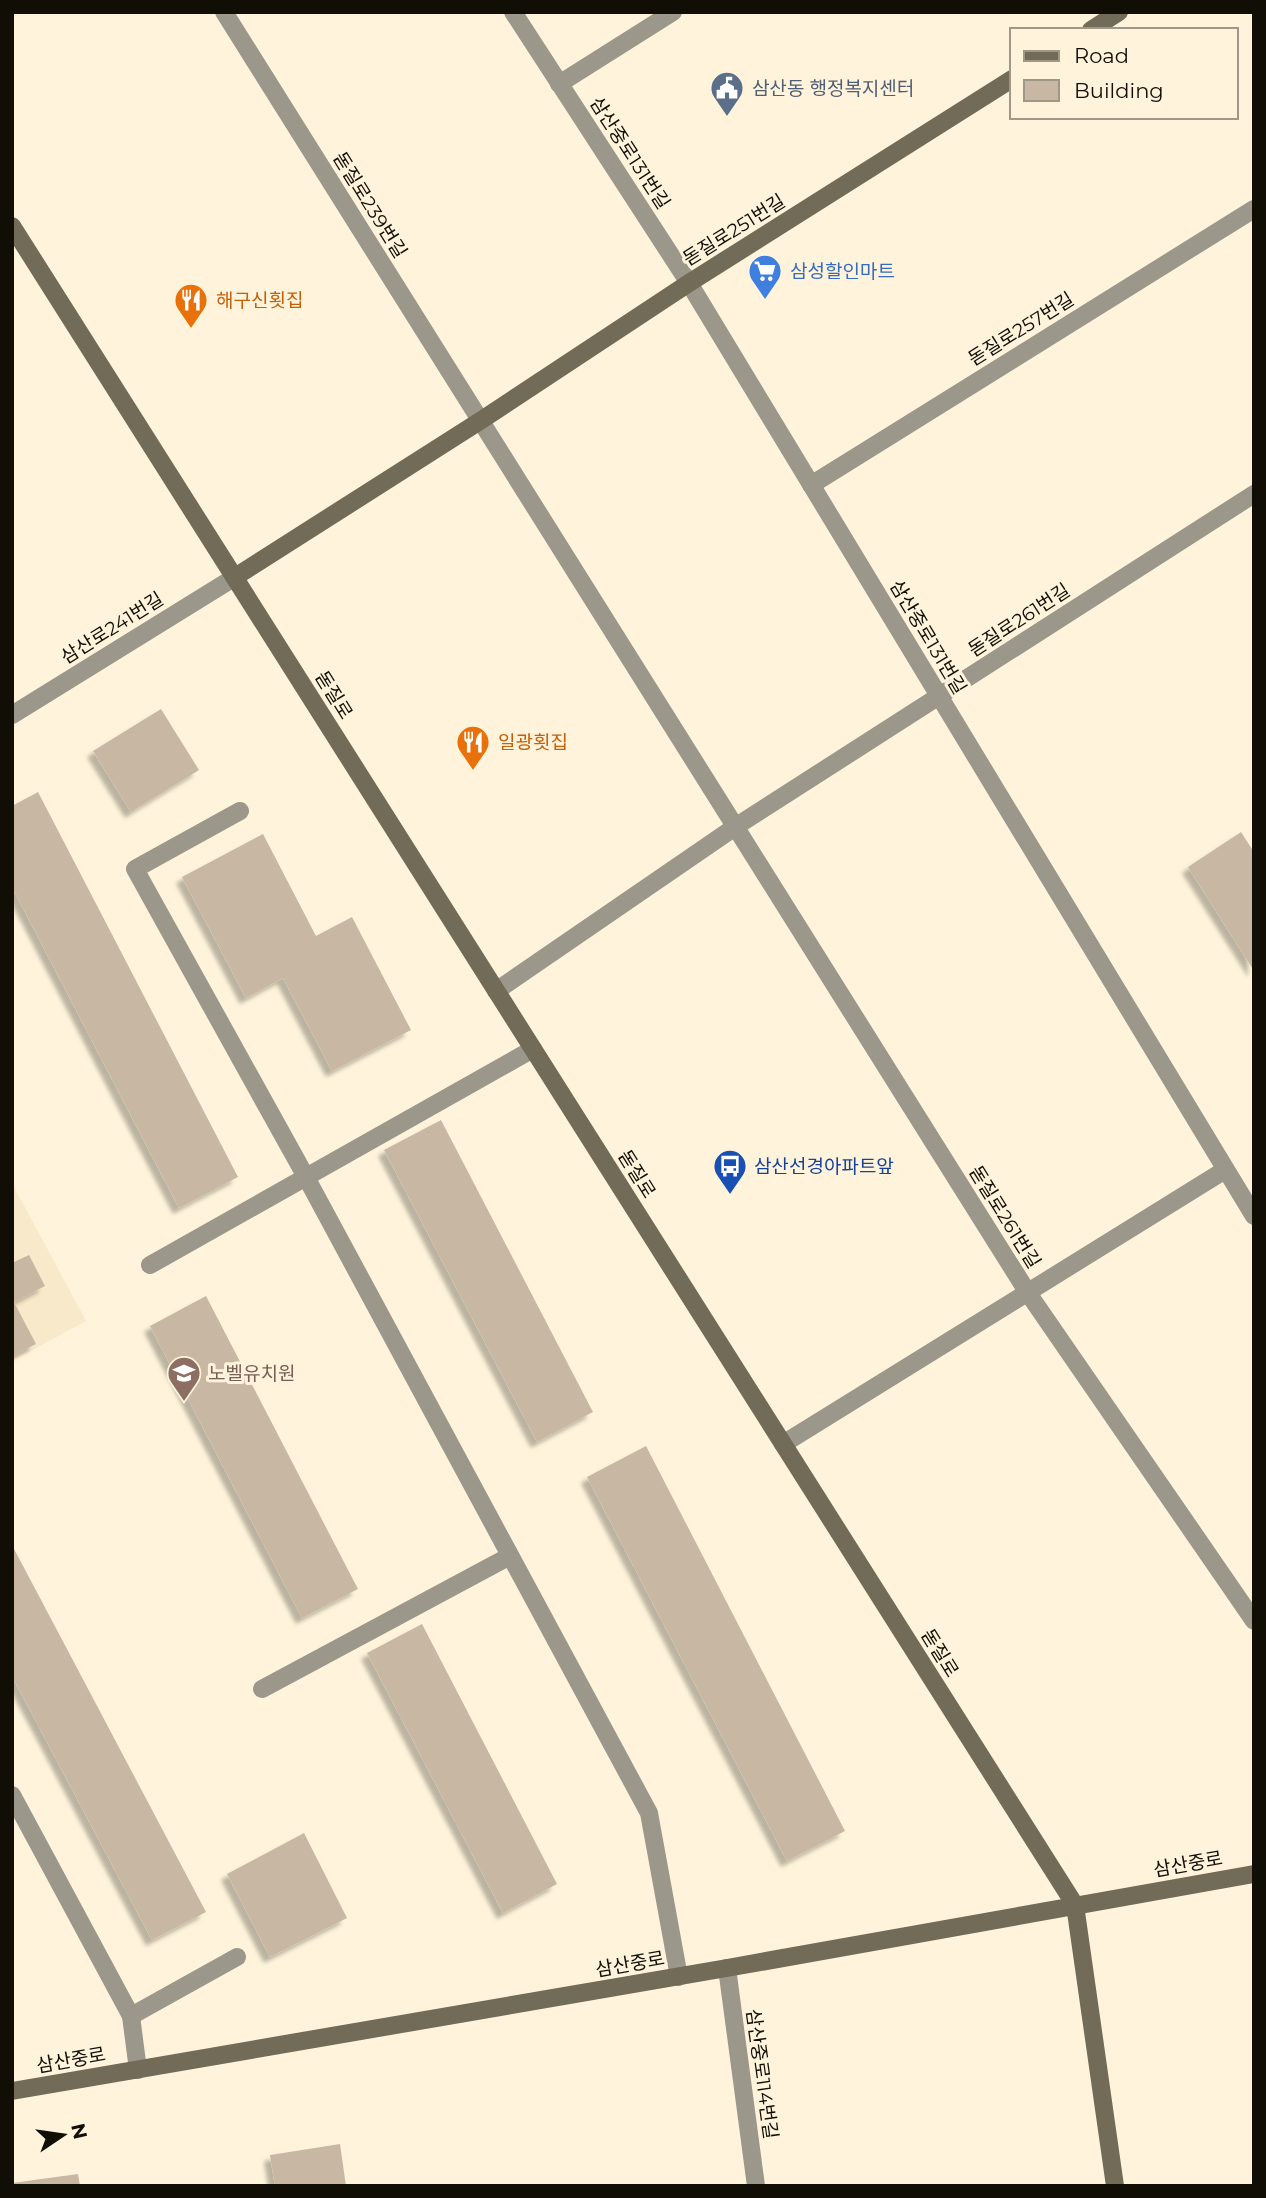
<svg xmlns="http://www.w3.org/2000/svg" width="1266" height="2198" font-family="Montserrat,'Noto Sans KR',sans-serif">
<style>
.built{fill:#f7e9c9}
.building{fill:#c8b8a3;filter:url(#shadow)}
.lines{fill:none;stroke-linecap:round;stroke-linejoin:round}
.lane{stroke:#9b978a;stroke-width:18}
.street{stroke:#9b978a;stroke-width:18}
.secondary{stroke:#716b58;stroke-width:18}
.labels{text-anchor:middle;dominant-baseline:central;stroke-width:6;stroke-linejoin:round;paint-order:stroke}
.service-label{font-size:19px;fill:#4e5e75;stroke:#fff4db;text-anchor:start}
.street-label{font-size:19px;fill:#110e06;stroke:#fff4db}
.shop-label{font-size:19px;fill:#366cbe;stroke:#fff4db;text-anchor:start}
.food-label{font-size:19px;fill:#c56008;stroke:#fff4db;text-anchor:start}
.transit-label{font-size:19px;fill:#164399;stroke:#fff4db;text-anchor:start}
.education-label{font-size:19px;fill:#785e54;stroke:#fff4db;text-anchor:start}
</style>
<defs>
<filter id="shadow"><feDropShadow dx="-6" dy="6" stdDeviation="2" flood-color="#0004"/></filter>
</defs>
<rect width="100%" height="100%" fill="#fff4db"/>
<path class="built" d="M12,1183L86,1321L12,1361Z"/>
<g class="building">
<path d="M161,709L199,770L131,812L93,751Z"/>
<path d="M38,792L238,1177L179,1208L12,887V806Z"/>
<path d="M1241,832L1254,852V971L1188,867Z"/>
<path d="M263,834L316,936L352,917L411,1030L332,1071L283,978L246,998L182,877Z"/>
<path d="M441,1120L593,1412L537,1442L384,1150Z"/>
<path d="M29,1255L45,1286L14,1302L36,1344L12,1356V1263Z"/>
<path d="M206,1296L358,1589L302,1618L150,1326Z"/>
<path d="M646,1446L845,1831L787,1861L587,1477Z"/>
<path d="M12,1545L206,1912L152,1940L12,1676Z"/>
<path d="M422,1624L557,1884L503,1913L367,1653Z"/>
<path d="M304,1833L347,1918L270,1957L227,1874Z"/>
<path d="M340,2144L346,2186H275L270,2155Z"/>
<path d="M78,2174L80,2186H12V2183Z"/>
</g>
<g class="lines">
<g class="lane">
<path d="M240,811L135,869L306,1177L649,1813L679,1977"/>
<path d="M150,1265L533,1049"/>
<path d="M262,1689L510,1556"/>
<path d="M12,1795L131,2016L138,2070"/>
<path d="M131,2016L237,1957"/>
</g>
<g class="street">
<path d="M224,12L1028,1293L1254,1621"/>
<path d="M513,12L689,283L1254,1216"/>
<path d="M559,84L673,12"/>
<path d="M811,485L1254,209"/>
<path d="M12,715L235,577"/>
<path d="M496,991L735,827L1254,494"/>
<path d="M783,1444L1225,1170"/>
<path d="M727,1968L756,2186"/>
</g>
<g class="secondary">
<path d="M1091,30L1119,12"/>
<path d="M12,226L1075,1905L1115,2186"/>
<path d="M235,577L480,421L689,283L1012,79"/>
<path d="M12,2091L727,1968L1254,1874"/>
</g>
</g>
<defs>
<symbol id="civic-pin" viewBox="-11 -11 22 30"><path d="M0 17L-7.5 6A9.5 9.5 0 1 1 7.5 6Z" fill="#5c6f8a" stroke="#fff4db"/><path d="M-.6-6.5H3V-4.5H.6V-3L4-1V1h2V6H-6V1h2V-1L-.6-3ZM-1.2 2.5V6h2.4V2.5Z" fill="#fff"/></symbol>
<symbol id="supermarket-pin" viewBox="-11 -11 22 30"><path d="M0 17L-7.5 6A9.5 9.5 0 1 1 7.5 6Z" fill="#3f7fe0" stroke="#fff4db"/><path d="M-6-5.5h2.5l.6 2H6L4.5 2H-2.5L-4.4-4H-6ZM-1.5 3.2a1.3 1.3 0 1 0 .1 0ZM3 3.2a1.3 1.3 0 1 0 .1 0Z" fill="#fff"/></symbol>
<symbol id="restaurant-pin" viewBox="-11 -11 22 30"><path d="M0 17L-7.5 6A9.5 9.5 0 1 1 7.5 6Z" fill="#e8710a" stroke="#fff4db"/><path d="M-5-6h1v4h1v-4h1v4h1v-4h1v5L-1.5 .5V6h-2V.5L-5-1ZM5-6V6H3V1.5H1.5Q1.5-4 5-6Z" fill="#fff"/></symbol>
<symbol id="bus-pin" viewBox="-11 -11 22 30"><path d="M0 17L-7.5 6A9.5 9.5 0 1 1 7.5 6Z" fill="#1a4fb4" stroke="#fff4db"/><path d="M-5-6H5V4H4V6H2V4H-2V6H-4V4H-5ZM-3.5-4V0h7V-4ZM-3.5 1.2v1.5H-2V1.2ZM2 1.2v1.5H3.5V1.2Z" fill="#fff"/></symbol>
<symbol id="school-pin" viewBox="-11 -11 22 30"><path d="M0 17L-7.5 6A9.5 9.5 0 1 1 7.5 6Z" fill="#8d6e63" stroke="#fff4db"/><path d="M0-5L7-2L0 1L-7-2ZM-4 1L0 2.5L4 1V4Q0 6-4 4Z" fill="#fff"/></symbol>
</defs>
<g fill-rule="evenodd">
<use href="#civic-pin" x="708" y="69" width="38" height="52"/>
<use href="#supermarket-pin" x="746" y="252" width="38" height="52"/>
<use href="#restaurant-pin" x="172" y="281" width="38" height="52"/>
<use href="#restaurant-pin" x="454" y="723" width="38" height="52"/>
<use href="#bus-pin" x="711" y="1147" width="38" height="52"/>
<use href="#school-pin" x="165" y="1354" width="38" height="52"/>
</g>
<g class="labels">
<g class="service-label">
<text x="752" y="88">삼산동 행정복지센터</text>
</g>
<g class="street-label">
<text transform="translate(630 153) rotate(57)">삼산중로131번길</text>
<text transform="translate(370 205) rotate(58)">돋질로239번길</text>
<text transform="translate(734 230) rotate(-32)">돋질로251번길</text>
<text transform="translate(1021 329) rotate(-32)">돋질로257번길</text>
<text transform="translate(1019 620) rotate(-33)">돋질로261번길</text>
<text transform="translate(112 628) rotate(-32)">삼산로241번길</text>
<text transform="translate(928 637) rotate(59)">삼산중로131번길</text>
<text transform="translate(334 695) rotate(58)">돋질로</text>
<text transform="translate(637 1174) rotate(58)">돋질로</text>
<text transform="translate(1005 1217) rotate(58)">돋질로261번길</text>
<text transform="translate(940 1653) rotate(58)">돋질로</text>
<text transform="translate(1188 1864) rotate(-10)">삼산중로</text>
<text transform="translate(630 1964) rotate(-10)">삼산중로</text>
<text transform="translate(71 2060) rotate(-10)">삼산중로</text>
<text transform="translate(762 2074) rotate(82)">삼산중로114번길</text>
</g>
<g class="shop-label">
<text x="790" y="271">삼성할인마트</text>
</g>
<g class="food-label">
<text x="216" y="300">해구신횟집</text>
<text x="498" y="742">일광횟집</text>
</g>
<g class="transit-label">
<text x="754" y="1166">삼산선경아파트앞</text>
</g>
<g class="education-label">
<text x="208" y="1373">노벨유치원</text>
</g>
</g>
<rect width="1266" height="2198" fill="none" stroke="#110e06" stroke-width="28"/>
<rect x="1010" y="28" width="228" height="91" fill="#fff4db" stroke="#a09886" stroke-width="2"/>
<rect x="1024" y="51" width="35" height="10" fill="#716b58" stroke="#a09886" stroke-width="2"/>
<text x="1074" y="63" font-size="21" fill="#110e06">Road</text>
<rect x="1024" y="80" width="35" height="21" fill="#c8b8a3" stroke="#a09886" stroke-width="2"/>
<text x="1074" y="98" font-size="21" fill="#110e06">Building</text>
<g transform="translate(63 2135) rotate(77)" stroke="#fff4db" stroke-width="5" paint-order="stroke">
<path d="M0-5L12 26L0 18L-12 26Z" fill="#110e06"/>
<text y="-10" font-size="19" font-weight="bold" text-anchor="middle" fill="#110e06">N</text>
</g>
</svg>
